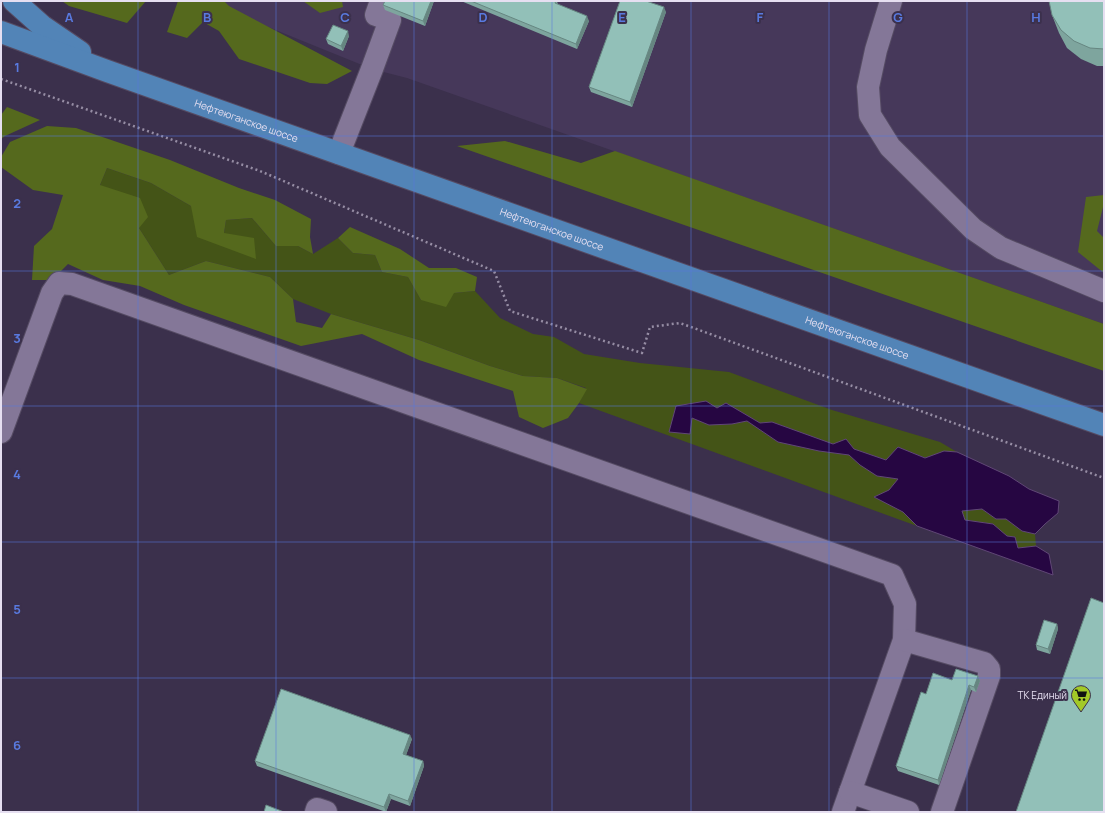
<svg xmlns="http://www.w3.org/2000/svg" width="1105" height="813" font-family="Manrope,sans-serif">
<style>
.built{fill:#46385a}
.green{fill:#445417}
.forest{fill:#55691d}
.water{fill:#260642;stroke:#604776}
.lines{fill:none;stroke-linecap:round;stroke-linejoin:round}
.minor-casing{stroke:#554b63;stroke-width:24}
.major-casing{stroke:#554b63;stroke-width:24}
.path{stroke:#968da4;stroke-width:2.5;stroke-dasharray:2 3;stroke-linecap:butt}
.minor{stroke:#847798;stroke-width:22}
.major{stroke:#5284b7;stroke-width:22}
.wall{fill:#7ea59e}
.shaded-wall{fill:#668681}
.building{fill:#92c0b8;stroke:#668681}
.grid{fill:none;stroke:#597ae0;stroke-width:1;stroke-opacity:0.55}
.labels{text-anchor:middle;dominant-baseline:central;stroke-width:4;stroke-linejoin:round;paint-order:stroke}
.street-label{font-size:10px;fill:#e6dff1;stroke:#3b304c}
.poi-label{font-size:10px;fill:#e6dff1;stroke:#3b304c;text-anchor:end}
.grid-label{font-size:13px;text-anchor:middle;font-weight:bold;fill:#597ae0;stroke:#3b304c;stroke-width:4;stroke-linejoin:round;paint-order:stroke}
</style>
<rect width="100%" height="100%" fill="#3b304c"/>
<path class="built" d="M204,1H1104V324L407,78L372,69Z"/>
<g class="green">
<path d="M107,168L151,183L191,206L224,233L226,220L252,218L276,246H298L313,254L338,238L353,253L375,255L382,272L408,277L421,300L454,293L475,291L500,318L533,334L554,337L584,354L640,363L729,372L832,410L940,442L957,452L944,451L926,458L898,447L886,460L854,449L833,444L772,422L760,423L726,403L717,408L676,406L669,432L692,417L709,425L732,424L747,421L778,442L819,451L849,455L860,465L899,479L889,490L875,497L903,512L917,526L579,403L586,388L557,378L523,376L490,366L419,340L331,314L293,299L270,277L206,261L169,275L139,228L100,185Z"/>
<path d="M982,509L996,519H1006L1022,531L1035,534L1036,546L1018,548L993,524L965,520L962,511Z"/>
</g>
<g class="forest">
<path d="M62,1H146L127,23L69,6Z"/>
<path d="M178,1H224L229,6L352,71L327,84L310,83L239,59L219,31L203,22L187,38L167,32Z"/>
<path d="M303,1H342L343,7L320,13Z"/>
<path d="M7,107L40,120L5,136L1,139V115Z"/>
<path d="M47,126L76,128L170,160L239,188L275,200L311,219L310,237L313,254L298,246H276L252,218L226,220L224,233L254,238L256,259L197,237L191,206L151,183L107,168L100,185L140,198L148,217L139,228L169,275L206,261L270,277L293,299L296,322L322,328L331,314L419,340L490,366L523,376L557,378L587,389L579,403L568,418L543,428L519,417L513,391L419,360L362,334L301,346L184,305L140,286L103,280L68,264L52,280H32L34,246L52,229L63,195L33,190L1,167V157L10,142Z"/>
<path d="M505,141L581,163L615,151L1104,324V371L457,146Z"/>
<path d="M1104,195V203L1097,231L1104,238V273L1078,252L1086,197Z"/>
<path d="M350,227L400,249L429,268H456L477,277L475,291L454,293L446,307L421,300L408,277L382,272L375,255L353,253L338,238Z"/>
</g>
<path class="water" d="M706,401L717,408L726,403L760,423L772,422L833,444L846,439L854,449L886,460L898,447L925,458L944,451L957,452L1009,476L1029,489L1059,501L1058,513L1045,524L1035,534L1022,531L1006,519H996L982,509L962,511L965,520L993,524L1007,536L1015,537L1018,548L1036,546L1049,554L1053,575L917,526L903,512L874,497L889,490L898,479L877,476L860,465L849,455L819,451L778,442L747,421L732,424L709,425L692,418L690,434L669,432L676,406Z"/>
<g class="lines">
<defs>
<g id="minor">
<path d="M891,1L876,50L868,87L870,115L890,147L973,229L1001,248L1104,291"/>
<path d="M339,153L372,69L390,20L376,15L381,1"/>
<path d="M1,432L52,293L59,283L72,284L892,575L905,604L904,640L843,812"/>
<path d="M904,640L984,663L989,669V676L942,812"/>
<path d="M850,792L908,812"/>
<path d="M316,812L317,809L326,812"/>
</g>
<g id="major">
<path d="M14,1L42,26L80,52"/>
<path id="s1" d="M1,32L107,71L1104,425"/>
</g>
</defs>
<use href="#minor" class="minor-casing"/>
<use href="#major" class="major-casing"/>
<path class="path" d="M1,79L260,171L494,271L510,311L642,353L650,327L680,323L1104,478"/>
<use href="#minor" class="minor"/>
<use href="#major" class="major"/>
</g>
<g class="wall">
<path d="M434,1L425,26L385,10L383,5Z"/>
<path d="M461,1H557L558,5L589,21L577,49Z"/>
<path d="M620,1H650L649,2L666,12L632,107L591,92L589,87Z"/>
<path d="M1104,1V66H1097L1081,59L1067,48L1059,33L1052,15Z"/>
<path d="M349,36L343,51L328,44L326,39Z"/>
<path d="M1057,624L1058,629L1050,654L1037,650L1036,645Z"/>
<path d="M978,676L980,681L976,692L971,690L939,785L898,771L896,766L926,694L952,680Z"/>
<path d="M412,739L406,755L423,761L424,766L410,806L391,799L386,812L257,766L255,761Z"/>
</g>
<g class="shaded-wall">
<path d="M431,1H434L425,26L423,21Z"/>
<path d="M664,7L666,12L632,107L630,102Z"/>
<path d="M587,16L589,21L577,49L576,44Z"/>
<path d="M348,31L349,36L343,51L341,46Z"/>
<path d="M1057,624L1058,629L1050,654L1048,649Z"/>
<path d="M978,676L980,681L976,692L974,687Z"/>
<path d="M969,685L971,690L939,785L938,780Z"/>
<path d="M410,735L412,739L405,758L403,754Z"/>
<path d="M423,761L424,766L410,806L408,801Z"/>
<path d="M389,794L391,799L386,812L384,807Z"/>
</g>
<g class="building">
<path d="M385,1H431L423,21L383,5Z"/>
<path d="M471,1H556L555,3L587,16L576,44Z"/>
<path d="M620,1H646L664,7L630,102L589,87Z"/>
<path d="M1049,1H1104V49L1090,48L1074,41L1061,30L1052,15Z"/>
<path d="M333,25L348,31L341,46L326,39Z"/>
<path d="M1091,598L1104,603V812H1016Z"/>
<path d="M1044,620L1057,624L1048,649L1036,645Z"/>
<path d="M956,669L978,676L974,687L969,685L938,780L896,766L921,692L926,694L933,673L952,680Z"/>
<path d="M281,689L410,735L403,754L423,761L408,801L389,794L384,807L255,761Z"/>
<path d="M266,805L284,812H264Z"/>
</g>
<path class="grid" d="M138,1V812M276,1V812M414,1V812M552,1V812M691,1V812M829,1V812M967,1V812M1,136H1104M1,271H1104M1,406H1104M1,542H1104M1,678H1104"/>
<defs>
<symbol id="supermarket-pin" viewBox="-11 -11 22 30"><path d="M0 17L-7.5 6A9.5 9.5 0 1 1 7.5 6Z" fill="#a3c927" stroke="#3b304c"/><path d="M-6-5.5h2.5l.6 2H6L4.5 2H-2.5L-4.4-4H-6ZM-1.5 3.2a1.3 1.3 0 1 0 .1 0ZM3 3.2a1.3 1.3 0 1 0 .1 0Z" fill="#111"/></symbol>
</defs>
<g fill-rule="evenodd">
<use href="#supermarket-pin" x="1070" y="684" width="22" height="30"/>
</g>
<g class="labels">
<g class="street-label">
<text stroke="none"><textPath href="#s1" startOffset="261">Нефтеюганское шоссе</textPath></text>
<text stroke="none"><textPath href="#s1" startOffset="585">Нефтеюганское шоссе</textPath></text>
<text stroke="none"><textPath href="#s1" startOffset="909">Нефтеюганское шоссе</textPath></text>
</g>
<g class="poi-label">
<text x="1067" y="695">ТК Единый</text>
</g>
</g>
<g class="grid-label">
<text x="69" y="22">A</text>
<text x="207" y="22">B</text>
<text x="345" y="22">C</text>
<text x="483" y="22">D</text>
<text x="622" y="22">E</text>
<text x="760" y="22">F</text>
<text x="898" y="22">G</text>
<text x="1036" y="22">H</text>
<text x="17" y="72">1</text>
<text x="17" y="208">2</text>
<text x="17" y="343">3</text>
<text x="17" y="479">4</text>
<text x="17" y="614">5</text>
<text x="17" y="750">6</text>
</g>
<rect width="1105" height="813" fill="none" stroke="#e6dff1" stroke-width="4"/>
</svg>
